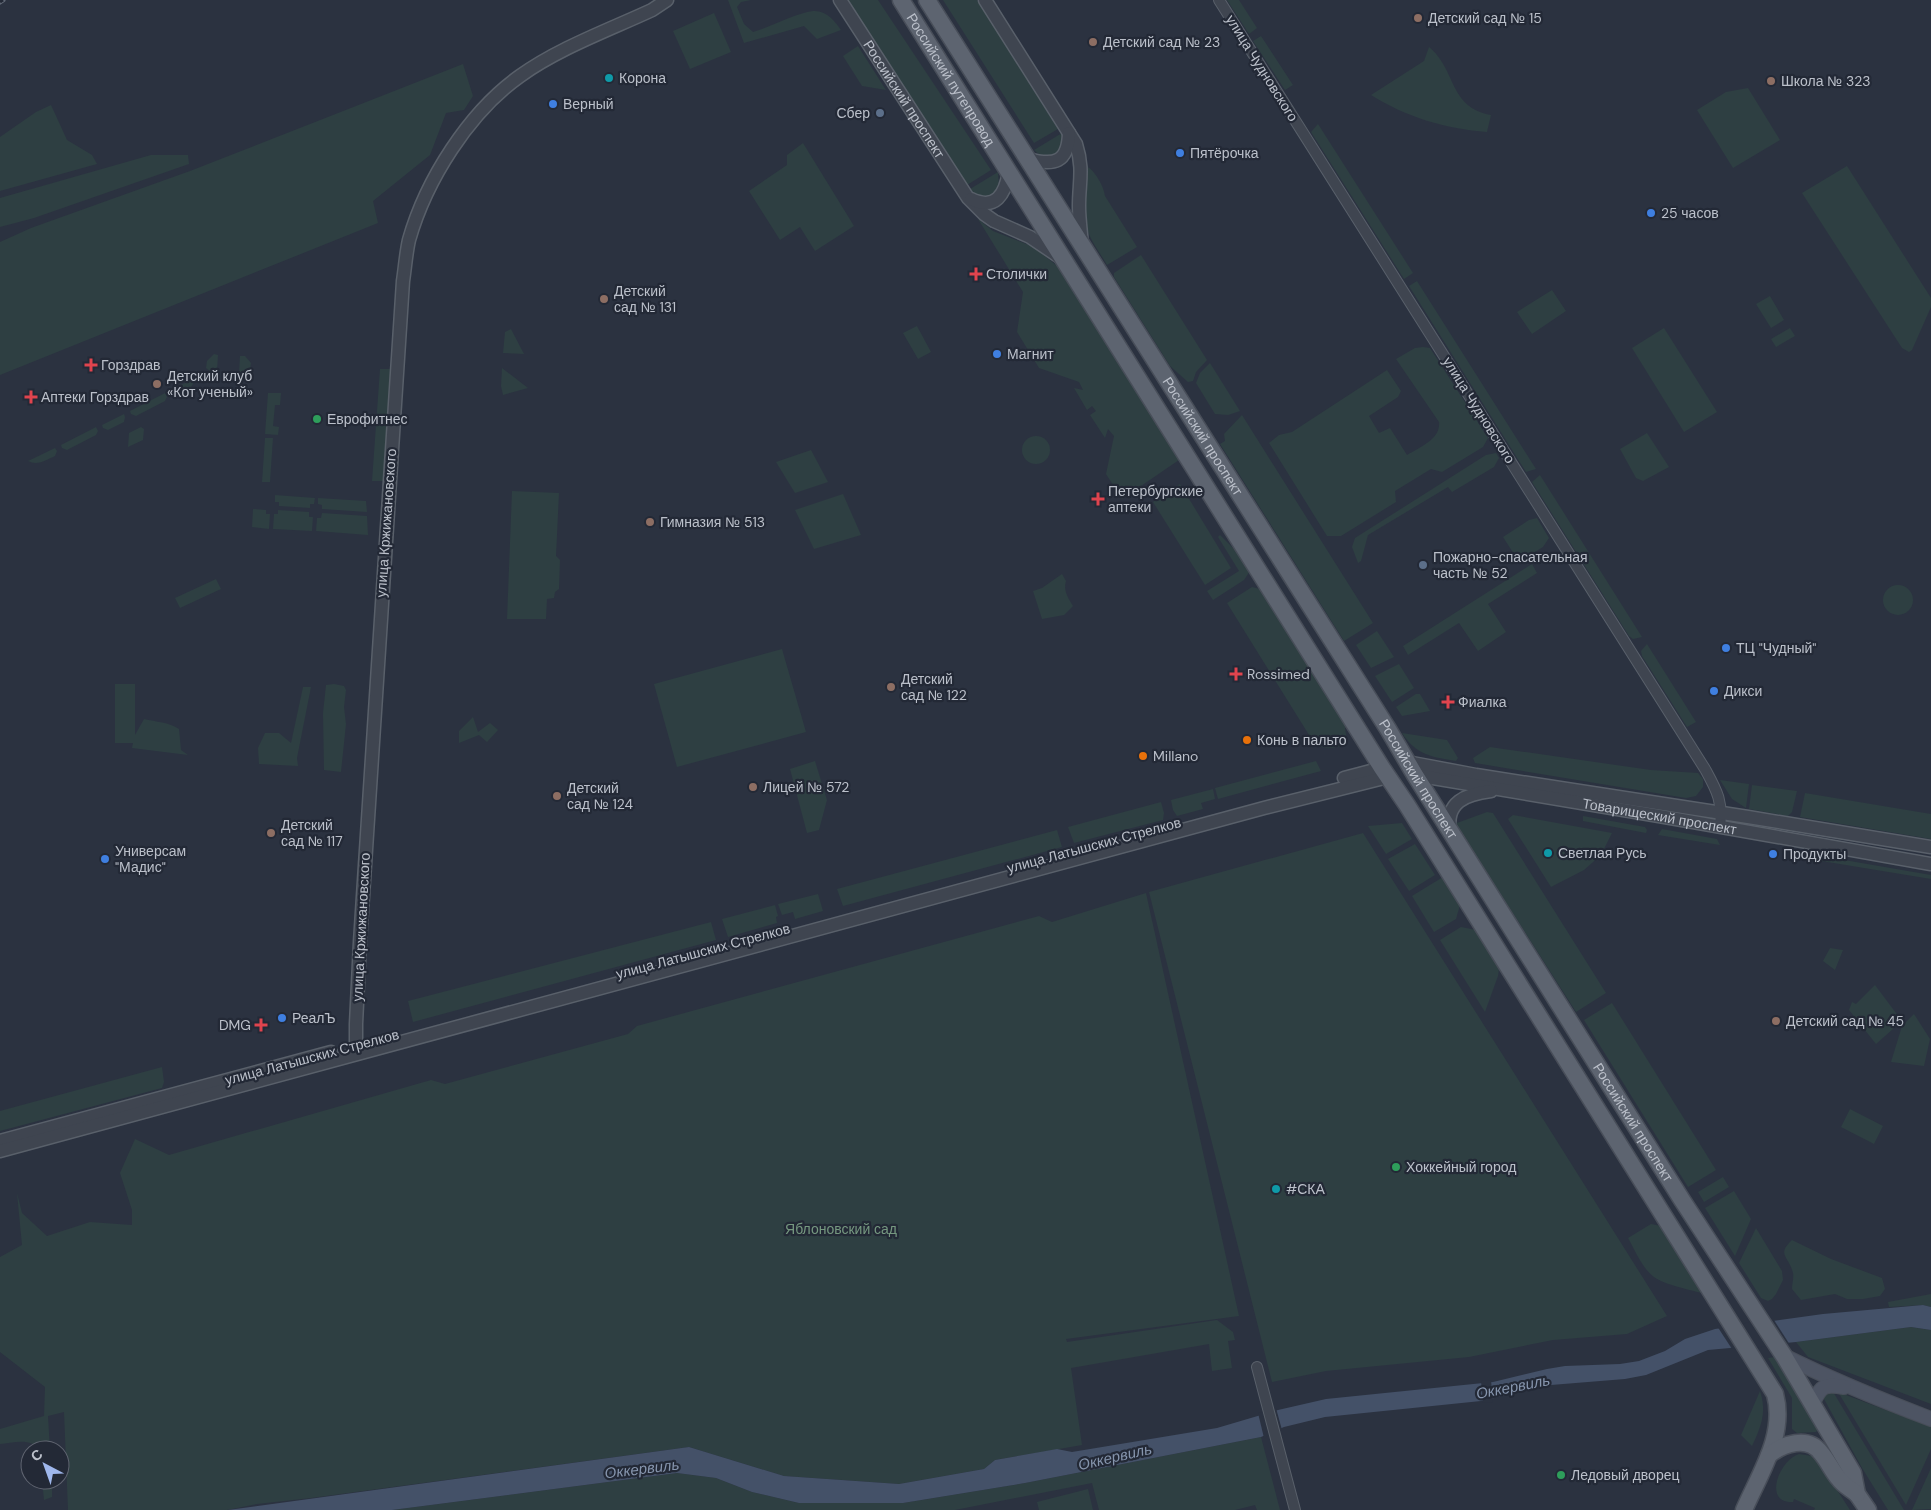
<svg xmlns="http://www.w3.org/2000/svg" width="1931" height="1510" font-family="'DM Sans',sans-serif">
<style>
.green{fill:#2e3f42}
.water{fill:#445168}
.pier{fill:#2b3240}
.lines{fill:none;stroke-linecap:round;stroke-linejoin:round}
.minor-casing{stroke:#59606a;stroke-width:12}
.tertiary-casing{stroke:#59606a;stroke-width:15}
.secondary-casing{stroke:#484e59;stroke-width:16}
.primary-casing{stroke:#484e59;stroke-width:19}
.minor{stroke:#3f4550;stroke-width:10}
.tertiary{stroke:#3f4550;stroke-width:12}
.secondary{stroke:#4d5463;stroke-width:14}
.primary{stroke:#5d6470;stroke-width:16}
.rail-casing{stroke:#616976;stroke-width:5}
.rail{stroke:#232936;stroke-width:3;stroke-dasharray:9;stroke-linecap:butt}
.education-dot{fill:#8d6e63;stroke:#232936;stroke-width:2}
.culture-dot{fill:#0f9aa8;stroke:#232936;stroke-width:2}
.shop-dot{fill:#3f7fe0;stroke:#232936;stroke-width:2}
.service-dot{fill:#5c6f8a;stroke:#232936;stroke-width:2}
.health-dot{fill:#e0444e;stroke:#232936;stroke-width:2}
.leisure-dot{fill:#2e9e5b;stroke:#232936;stroke-width:2}
.food-dot{fill:#e8710a;stroke:#232936;stroke-width:2}
.labels{text-anchor:middle;dominant-baseline:central;stroke-width:4.5;stroke-linejoin:round;paint-order:stroke}
.poi-label{font-size:14px;fill:#bbc0ca;stroke:#232936;text-anchor:start}
.street-label{font-size:14px;fill:#bbc0ca;stroke:#232936}
.park-label{font-size:14px;fill:#769880;stroke:#232936}
.water-label{font-size:15px;font-style:italic;fill:#8695ad;stroke:#232936}
</style>
<rect width="100%" height="100%" fill="#2b3240"/>
<g class="green">
<path d="M728,0H751L741,2L737,7L744,24L753,32C771,27 796,13 813,11C826,10 835,21 841,30L817,39L804,26L744,43Z"/>
<path d="M848,0H878L991,170L967,185Z"/>
<path d="M943,0H977L1058,129L1034,143Z"/>
<path d="M1227,0H1239L1257,28L1249,34Z"/>
<path d="M714,13L731,52L690,69L673,31Z"/>
<path d="M1261,36L1293,85L1285,90L1253,41Z"/>
<path d="M858,46L886,90L862,86L843,56Z"/>
<path d="M1429,47C1457,70 1448,107 1491,115L1487,132C1446,129 1406,117 1371,95L1424,61Z"/>
<path d="M463,64L473,96L464,110L446,113L430,155L373,201L378,223L0,375V242L31,228L190,171Z"/>
<path d="M1748,88L1780,140L1733,168L1697,110L1726,92Z"/>
<path d="M51,105L67,140L92,155L97,164L0,191V137L36,112Z"/>
<path d="M1318,124L1413,273L1404,279L1311,132Z"/>
<path d="M1062,133L1064,137L1062,150C1052,157 1043,159 1034,150Z"/>
<path d="M803,143L854,226L815,251L800,227L780,240L749,191L787,165V155Z"/>
<path d="M151,155H188L189,164L34,218L0,227V198Z"/>
<path d="M1086,166C1095,170 1104,187 1105,196L1137,247L1107,265C1100,253 1090,240 1086,226C1080,208 1085,185 1086,166Z"/>
<path d="M1847,166L1931,298V307L1912,350L1909,352L1902,348L1802,193Z"/>
<path d="M998,172L999,187L993,195C983,198 977,196 970,189Z"/>
<path d="M978,219L993,231L1034,247L1057,266L1179,460L1122,499L1106,474L1114,436L1108,429L1105,438L1090,415L1096,411L1092,406L1087,410L1074,388L1083,390L1079,382L1039,368L1017,332L1023,292Z"/>
<path d="M1141,255L1207,360L1196,372L1193,381L1188,382L1170,366L1114,277V273Z"/>
<path d="M1417,281L1536,469L1526,472L1409,286Z"/>
<path d="M1552,290L1566,311L1532,334L1517,312Z"/>
<path d="M1770,296L1784,320L1771,328L1756,304Z"/>
<path d="M917,326L931,352L918,359L903,333Z"/>
<path d="M1664,328L1717,412L1684,432L1632,348Z"/>
<path d="M1790,328L1795,336L1776,347L1771,339Z"/>
<path d="M511,329L524,354L503,353L505,332Z"/>
<path d="M1423,347L1430,348L1488,438L1483,447L1442,472L1431,469L1395,491L1396,502L1341,536H1327L1269,443L1279,435L1292,432L1387,370L1401,391L1398,397L1369,416L1379,433L1390,428L1407,455C1420,447 1441,439 1439,422L1396,359L1415,348Z"/>
<path d="M214,354L218,355L217,372H211L206,368L207,361Z"/>
<path d="M240,356H245L251,363L250,370L244,374L239,373Z"/>
<path d="M1210,363L1240,411L1228,415L1215,414L1196,383L1200,373Z"/>
<path d="M502,368L528,388L503,395L501,386Z"/>
<path d="M380,369H391L383,481H372Z"/>
<path d="M197,377L190,389L177,395L173,394L171,390Z"/>
<path d="M165,393L167,397L165,401L136,416L131,414L130,411Z"/>
<path d="M268,393H281L280,405H275L273,426L279,427L278,435L265,434Z"/>
<path d="M124,414L125,417L124,422L108,430L103,428L102,425Z"/>
<path d="M1242,415L1373,623L1344,641L1220,444L1225,441L1224,434Z"/>
<path d="M96,427L98,431L96,435L67,450L62,448L61,445Z"/>
<path d="M141,427L144,429L143,440L128,447L129,433Z"/>
<path d="M1647,433L1669,467L1643,481L1636,478L1620,449Z"/>
<circle cx="1036" cy="450" r="14"/>
<path d="M265,438H273L270,482H262Z"/>
<path d="M55,448L57,451L55,456C46,460 38,466 28,461Z"/>
<path d="M811,450L828,482L795,493L776,462Z"/>
<path d="M1496,453L1499,458L1494,467L1452,492L1448,487L1368,535L1361,561L1358,563L1352,547L1355,538L1486,455Z"/>
<path d="M1540,475L1642,637L1633,639L1629,636L1532,482Z"/>
<path d="M1180,484L1231,568L1205,585L1153,502Z"/>
<path d="M512,491L559,493L556,556L560,560L559,589L555,592L554,598L547,599L546,619H507Z"/>
<path d="M843,494L861,535L814,549L795,510Z"/>
<path d="M275,495L315,498L314,504H310V508L279,506V502H275Z"/>
<path d="M318,498L366,501L367,512L322,509V505L318,504Z"/>
<path d="M253,509L266,510V514H270L269,529L252,527Z"/>
<path d="M278,510L309,512V517H313L312,531L273,529L274,514H278Z"/>
<path d="M322,513L367,516L368,535L316,531L317,518H321Z"/>
<path d="M1537,518L1549,538L1543,547L1519,562L1503,537L1529,520Z"/>
<path d="M1220,535L1237,552L1250,571L1244,580L1213,600L1207,591L1239,571L1218,537Z"/>
<path d="M1532,564L1537,573L1488,604L1506,632L1478,651L1459,623L1408,655L1403,646Z"/>
<path d="M1062,574L1066,581C1063,590 1068,598 1073,606L1064,615L1042,619L1033,591L1042,588Z"/>
<path d="M216,579L221,589L180,608L175,598Z"/>
<circle cx="1898" cy="600" r="15"/>
<path d="M1252,587L1260,589L1347,727L1345,728L1347,740L1345,745C1333,748 1325,751 1314,743L1227,603Z"/>
<path d="M1377,631L1394,657L1371,668L1356,645Z"/>
<path d="M1647,644L1696,722L1687,727L1642,656L1641,651Z"/>
<path d="M782,649L806,732L677,767L654,684Z"/>
<path d="M1399,664L1414,688L1392,702L1375,676Z"/>
<path d="M115,684H135V735L144,719C156,722 169,722 179,729L181,750L188,755L132,748L133,743H115Z"/>
<path d="M334,684L344,686L346,690L344,707L346,724L341,772L324,770L323,713L326,685Z"/>
<path d="M303,687H311L297,758L298,766L259,764L258,748L265,733H279L291,743Z"/>
<path d="M1416,694H1420L1430,711L1402,716L1396,707Z"/>
<path d="M473,717L478,732L490,723L498,730L487,742L479,735L459,743V731Z"/>
<path d="M1402,733L1447,740L1458,758L1456,761C1432,757 1416,755 1402,733Z"/>
<path d="M1490,747L1651,770L1698,773L1703,779V787L1696,796L1686,798L1475,763L1473,758Z"/>
<path d="M815,761L827,800L819,830L807,833L790,769Z"/>
<path d="M1316,761L1321,771L1218,799L1215,788Z"/>
<path d="M1720,780L1749,784L1746,808L1732,799Z"/>
<path d="M1752,785L1797,791L1792,812L1788,816L1749,809Z"/>
<path d="M1213,789L1215,799L1201,803L1203,809L1177,816L1173,810L1171,800Z"/>
<path d="M1805,793L1931,814V839L1800,817Z"/>
<path d="M1161,802L1164,813L1163,820L1074,843L1068,827Z"/>
<path d="M1487,812L1493,813L1606,993L1576,1012L1457,826V823Z"/>
<path d="M1513,815L1612,833L1601,855L1584,870L1551,887L1508,819Z"/>
<path d="M1583,816L1645,827L1647,830L1646,833L1583,821Z"/>
<path d="M1402,823L1412,839L1386,854L1368,826Z"/>
<path d="M1662,829L1717,839L1720,845L1658,835Z"/>
<path d="M1057,830L1062,847L843,906L837,889Z"/>
<path d="M1363,833L1667,1316L1627,1334L1553,1340L1469,1357L1326,1371L1272,1382L1149,892Z"/>
<path d="M1415,844L1435,875L1409,891L1388,859Z"/>
<path d="M1792,851L1931,875V879L1791,856Z"/>
<path d="M1443,877L1460,905L1456,919L1434,932L1412,896Z"/>
<path d="M1146,893L1239,1316L1066,1339L1067,1342L1217,1320L1233,1332L1235,1340L1228,1341L1232,1368L1212,1371L1209,1344L1071,1368L1082,1445L995,1460L984,1469L899,1484L784,1476L689,1447L311,1498L257,1504L227,1510H68L64,1412L48,1416L50,1450H39C32,1437 12,1443 0,1444V1429L44,1416L45,1387L0,1352V1257L22,1245L17,1193L22,1213L47,1236L90,1222L132,1225V1210L120,1173L135,1139L169,1155L431,1080L445,1084L628,1034L637,1026L1039,916L1052,922Z"/>
<path d="M818,894L823,911L795,919L793,912L782,915L778,904Z"/>
<path d="M775,905L778,916L776,917L777,923L728,937L722,919Z"/>
<path d="M711,922L716,940L413,1022L408,1001Z"/>
<path d="M1461,927L1476,930L1497,963L1499,969L1498,976L1485,1012L1440,940Z"/>
<path d="M1830,948L1843,950L1835,970L1823,961Z"/>
<path d="M1875,985L1902,1021L1876,1044L1849,1010L1852,1002L1856,1004Z"/>
<path d="M1612,1003L1716,1170L1688,1187L1584,1020Z"/>
<path d="M1914,1014L1930,1039L1924,1066L1891,1062L1902,1026Z"/>
<path d="M162,1067L164,1082L162,1088L0,1131V1111Z"/>
<path d="M1850,1109L1883,1126L1874,1144L1841,1127Z"/>
<path d="M1723,1177L1729,1187L1704,1202L1698,1192Z"/>
<path d="M1734,1191L1751,1219L1735,1256L1705,1208Z"/>
<path d="M1651,1224L1661,1226L1706,1294C1691,1290 1665,1285 1654,1277C1642,1268 1635,1250 1628,1238Z"/>
<path d="M1756,1228L1782,1271L1783,1280L1776,1294L1772,1299L1768,1301L1761,1298L1739,1263Z"/>
<path d="M1792,1240L1831,1259L1882,1278L1885,1289L1880,1296L1863,1299H1847L1835,1294L1801,1300L1792,1289C1792,1284 1794,1278 1793,1273C1789,1256 1776,1255 1792,1240Z"/>
<path d="M1931,1294V1307L1923,1305L1889,1307L1888,1302Z"/>
<path d="M1911,1327L1931,1330V1404L1808,1357L1796,1342Z"/>
<path d="M1775,1357L1817,1426L1818,1429L1816,1432L1797,1433L1792,1429V1398L1768,1358Z"/>
<path d="M1832,1390L1904,1510H1888L1862,1468L1824,1399L1823,1396Z"/>
<path d="M1760,1391C1767,1412 1761,1427 1752,1446L1741,1435Z"/>
<path d="M1838,1392L1931,1427V1449L1906,1505Z"/>
<path d="M1261,1437L1280,1510H1257L1255,1505L1235,1510H1099L1092,1483L955,1510H392L677,1473L716,1478L752,1492L799,1503H903L1025,1483Z"/>
<path d="M1799,1454L1812,1456L1817,1459L1850,1510H1814L1815,1508L1794,1499L1793,1502C1763,1504 1778,1461 1799,1454Z"/>
<path d="M1931,1468V1509L1912,1510Z"/>
<path d="M42,1480H52V1497L44,1500Z"/>
<path d="M1088,1489L1093,1510H1039L1037,1502Z"/>
</g>
<path class="water" d="M1923,1305L1931,1307V1330L1911,1327L1796,1342L1708,1350L1646,1375L1625,1379L1551,1385L1481,1401L1325,1417L1284,1427L1261,1437L1025,1483L903,1503H799L752,1492L716,1478L677,1473L392,1510H228L689,1447L784,1476L899,1484L984,1469L995,1460L1057,1449L1072,1452L1217,1428L1278,1410L1326,1399L1493,1382L1547,1369L1565,1366L1620,1364L1639,1361L1665,1351L1685,1339L1715,1329L1823,1314Z"/>
<g class="pier">
<path d="M1774,1320L1790,1345L1732,1349L1717,1326Z"/>
<path d="M1491,1380L1493,1402L1483,1403L1481,1381Z"/>
<path d="M1276,1408L1282,1430L1264,1438L1258,1413Z"/>
</g>
<g class="lines">
<defs>
<g id="minor">
<path d="M1219,0L1705,769C1717,791 1723,801 1720,827"/>
<path d="M1257,1367L1295,1510"/>
</g>
<g id="tertiary">
<path id="s1" d="M840,0L968,198L984,214L994,221L1030,237L1061,258"/>
<path d="M985,0L1076,144C1084,169 1079,182 1079,206C1079,219 1081,232 1082,245"/>
<path d="M1028,159C1054,166 1068,163 1069,133"/>
<path d="M971,199C996,211 1005,194 1009,172"/>
<path d="M1407,762L1476,775L1748,817L1931,847"/>
<path id="s2" d="M1415,775L1659,816L1931,864"/>
<path d="M1344,778L1382,768"/>
<path d="M1450,831C1445,802 1466,794 1491,791"/>
<path d="M359,1053L356,1045V1024L360,942L403,281C405,268 406,253 409,240C426,180 469,112 520,76C559,48 609,30 652,10L667,0"/>
<path d="M0,1141L331,1052"/>
<path d="M0,1151L1264,808L1388,777"/>
</g>
<g id="secondary">
<path d="M1784,1356C1832,1380 1881,1400 1931,1419"/>
<path d="M1813,1403C1821,1385 1825,1384 1844,1387"/>
</g>
<g id="primary">
<path id="s3" d="M901,0L1382,768L1407,805L1775,1394C1786,1435 1760,1473 1744,1510"/>
<path id="s4" d="M927,0L1388,729L1415,775L1682,1200L1784,1356L1853,1473L1857,1494L1868,1510"/>
<path d="M1769,1455C1783,1444 1808,1435 1821,1453C1828,1461 1832,1471 1839,1479C1843,1485 1851,1489 1857,1494"/>
</g>
</defs>
<use href="#minor" class="minor-casing"/>
<use href="#tertiary" class="tertiary-casing"/>
<use href="#secondary" class="secondary-casing"/>
<use href="#primary" class="primary-casing"/>
<use href="#minor" class="minor"/>
<use href="#tertiary" class="tertiary"/>
<use href="#secondary" class="secondary"/>
<use href="#primary" class="primary"/>
<defs>
<path id="rail" d="M0,2L3,0"/>
</defs>
<use href="#rail" class="rail-casing"/>
<use href="#rail" class="rail"/>
</g>
<g class="education-dot">
<circle cx="1418" cy="18" r="5"/>
<circle cx="1093" cy="42" r="5"/>
<circle cx="1771" cy="81" r="5"/>
<circle cx="604" cy="299" r="5"/>
<circle cx="157" cy="384" r="5"/>
<circle cx="650" cy="522" r="5"/>
<circle cx="891" cy="687" r="5"/>
<circle cx="753" cy="787" r="5"/>
<circle cx="557" cy="796" r="5"/>
<circle cx="271" cy="833" r="5"/>
<circle cx="1776" cy="1021" r="5"/>
</g>
<g class="culture-dot">
<circle cx="609" cy="78" r="5"/>
<circle cx="1548" cy="853" r="5"/>
<circle cx="1276" cy="1189" r="5"/>
</g>
<g class="shop-dot">
<circle cx="553" cy="104" r="5"/>
<circle cx="1180" cy="153" r="5"/>
<circle cx="1651" cy="213" r="5"/>
<circle cx="997" cy="354" r="5"/>
<circle cx="1726" cy="648" r="5"/>
<circle cx="1714" cy="691" r="5"/>
<circle cx="1773" cy="854" r="5"/>
<circle cx="105" cy="859" r="5"/>
<circle cx="282" cy="1018" r="5"/>
</g>
<g class="service-dot">
<circle cx="880" cy="113" r="5"/>
<circle cx="1423" cy="565" r="5"/>
</g>
<g class="health-dot">
<path d="M973.5 266.5h5v5h5v5h-5v5h-5v-5h-5v-5h5z"/>
<path d="M88.5 357.5h5v5h5v5h-5v5h-5v-5h-5v-5h5z"/>
<path d="M28.5 389.5h5v5h5v5h-5v5h-5v-5h-5v-5h5z"/>
<path d="M1095.5 491.5h5v5h5v5h-5v5h-5v-5h-5v-5h5z"/>
<path d="M1233.5 666.5h5v5h5v5h-5v5h-5v-5h-5v-5h5z"/>
<path d="M1445.5 694.5h5v5h5v5h-5v5h-5v-5h-5v-5h5z"/>
<path d="M258.5 1017.5h5v5h5v5h-5v5h-5v-5h-5v-5h5z"/>
</g>
<g class="leisure-dot">
<circle cx="317" cy="419" r="5"/>
<circle cx="1396" cy="1167" r="5"/>
<circle cx="1561" cy="1475" r="5"/>
</g>
<g class="food-dot">
<circle cx="1247" cy="740" r="5"/>
<circle cx="1143" cy="756" r="5"/>
</g>
<g class="labels">
<g class="poi-label">
<text x="1428" y="18">Детский сад № 15</text>
<text x="1103" y="42">Детский сад № 23</text>
<text x="619" y="78">Корона</text>
<text x="1781" y="81">Школа № 323</text>
<text x="563" y="104">Верный</text>
<text x="870" y="113" text-anchor="end">Сбер</text>
<text x="1190" y="153">Пятёрочка</text>
<text x="1661" y="213">25 часов</text>
<text x="986" y="274">Столички</text>
<text x="614" y="291">Детский<tspan x="614" dy="16">сад № 131</tspan></text>
<text x="1007" y="354">Магнит</text>
<text x="101" y="365">Горздрав</text>
<text x="167" y="376">Детский клуб<tspan x="167" dy="16">«Кот ученый»</tspan></text>
<text x="41" y="397">Аптеки Горздрав</text>
<text x="327" y="419">Еврофитнес</text>
<text x="1108" y="491">Петербургские<tspan x="1108" dy="16">аптеки</tspan></text>
<text x="660" y="522">Гимназия № 513</text>
<text x="1433" y="557">Пожарно-спасательная<tspan x="1433" dy="16">часть № 52</tspan></text>
<text x="1736" y="648">ТЦ "Чудный"</text>
<text x="1247" y="674">Rossimed</text>
<text x="901" y="679">Детский<tspan x="901" dy="16">сад № 122</tspan></text>
<text x="1724" y="691">Дикси</text>
<text x="1458" y="702">Фиалка</text>
<text x="1257" y="740">Конь в пальто</text>
<text x="1153" y="756">Millano</text>
<text x="763" y="787">Лицей № 572</text>
<text x="567" y="788">Детский<tspan x="567" dy="16">сад № 124</tspan></text>
<text x="281" y="825">Детский<tspan x="281" dy="16">сад № 117</tspan></text>
<text x="115" y="851">Универсам<tspan x="115" dy="16">"Мадис"</tspan></text>
<text x="1558" y="853">Светлая Русь</text>
<text x="1783" y="854">Продукты</text>
<text x="292" y="1018">РеалЪ</text>
<text x="1786" y="1021">Детский сад № 45</text>
<text x="251" y="1025" text-anchor="end">DMG</text>
<text x="1406" y="1167">Хоккейный город</text>
<text x="1286" y="1189">#СКА</text>
<text x="1571" y="1475">Ледовый дворец</text>
</g>
<g class="street-label">
<text transform="translate(1262 68) rotate(58)">улица Чудновского</text>
<text stroke="none"><textPath href="#s3" startOffset="94">Российский путепровод</textPath></text>
<text stroke="none"><textPath href="#s1" startOffset="118">Российский проспект</textPath></text>
<text transform="translate(1479 410) rotate(58)">улица Чудновского</text>
<text stroke="none"><textPath href="#s4" startOffset="516">Российский проспект</textPath></text>
<text transform="translate(386 523) rotate(-86)">улица Кржижановского</text>
<text stroke="none"><textPath href="#s4" startOffset="921">Российский проспект</textPath></text>
<text stroke="none"><textPath href="#s2" startOffset="248">Товарищеский проспект</textPath></text>
<text transform="translate(1094 845) rotate(-15)">улица Латышских Стрелков</text>
<text transform="translate(361 927) rotate(-87)">улица Кржижановского</text>
<text transform="translate(703 951) rotate(-15)">улица Латышских Стрелков</text>
<text transform="translate(312 1057) rotate(-15)">улица Латышских Стрелков</text>
<text stroke="none"><textPath href="#s4" startOffset="1326">Российский проспект</textPath></text>
</g>
<g class="park-label">
<text x="841" y="1229">Яблоновский сад</text>
</g>
<g class="water-label">
<text transform="translate(1513 1387) rotate(-11)">Оккервиль</text>
<text transform="translate(1115 1457) rotate(-13)">Оккервиль</text>
<text transform="translate(642 1469) rotate(-7)">Оккервиль</text>
</g>
</g>
<g transform="translate(45 1465) rotate(319)"><circle r="24" fill="#232936" stroke="#606571"/>
<path d="M0-4L9 19L0 12L-9 19Z" fill="#9fb7ec"/>
<text y="-8" font-size="14" font-weight="bold" text-anchor="middle" fill="#bbc0ca">С</text>
</g>
</svg>
